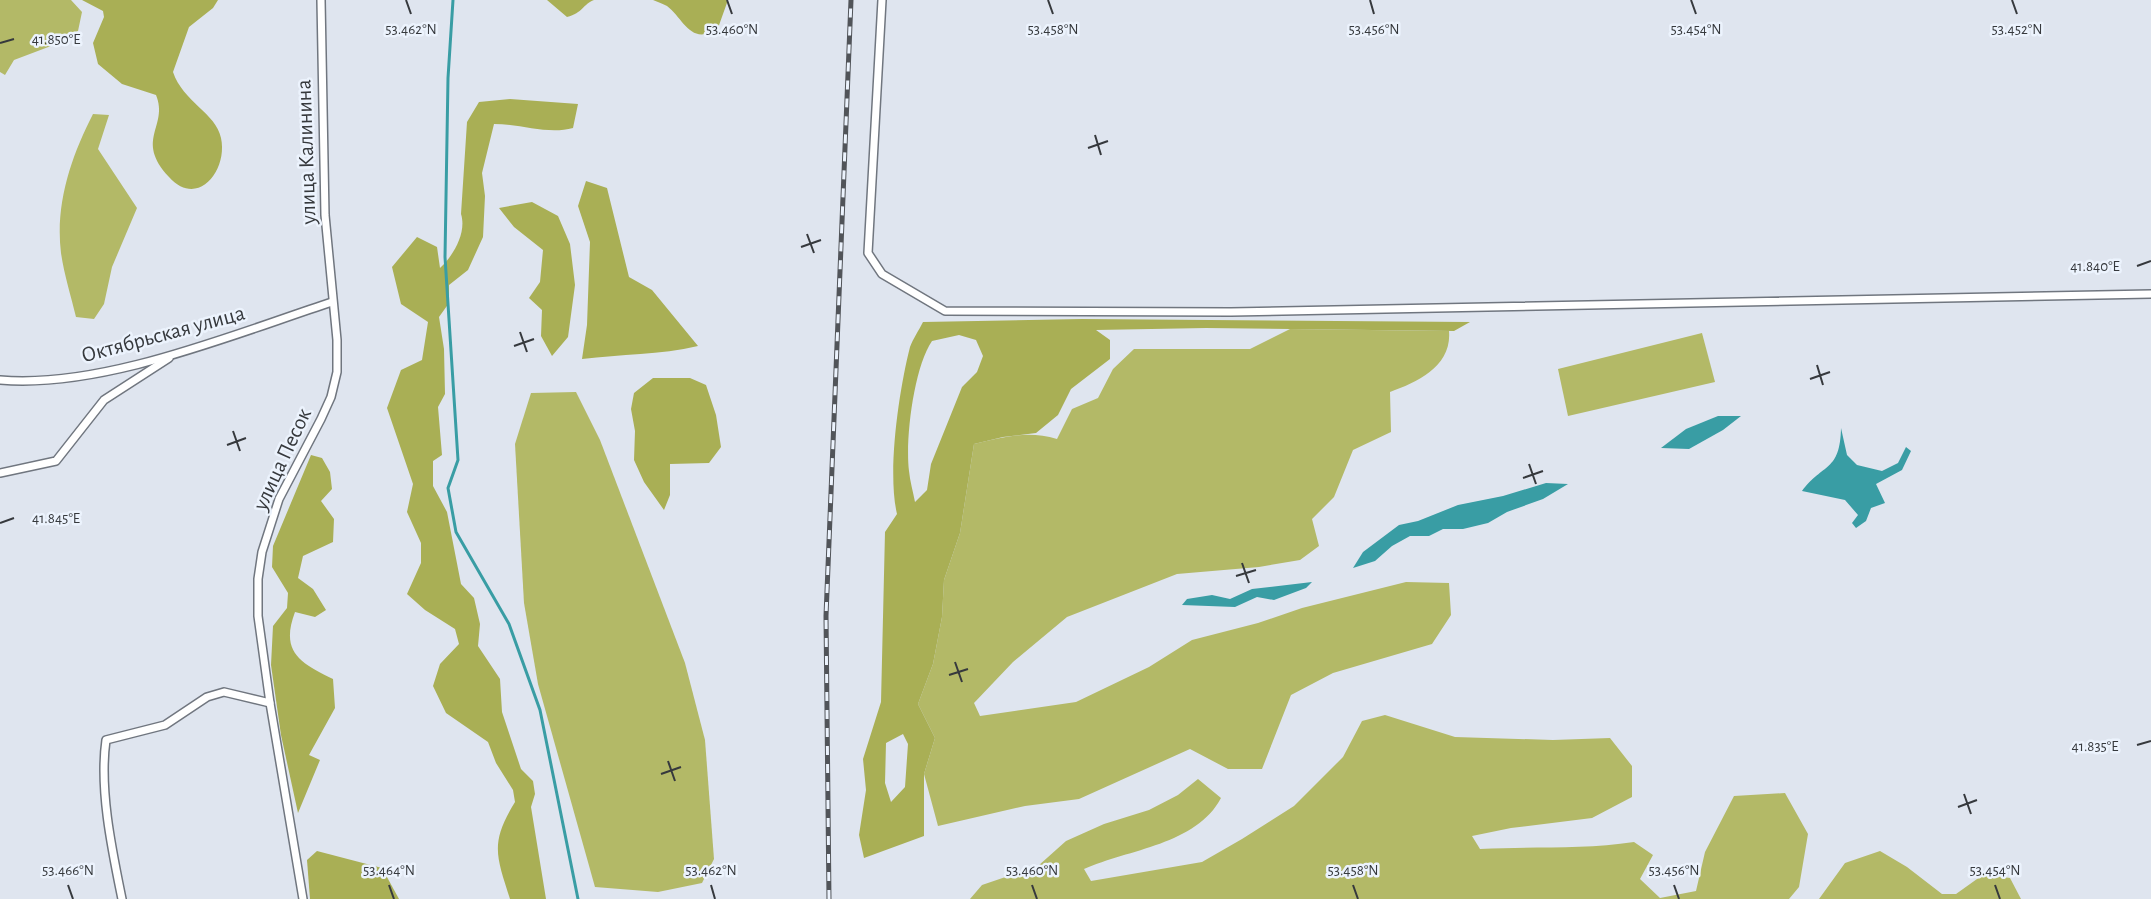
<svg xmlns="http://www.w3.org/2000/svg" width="2151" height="899" font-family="'Alegreya Sans',sans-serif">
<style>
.green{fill:#b3b967}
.forest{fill:#a9af55;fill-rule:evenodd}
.water{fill:#399da4}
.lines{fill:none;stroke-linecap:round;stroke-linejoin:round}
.stream{stroke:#399da4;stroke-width:3}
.minor-casing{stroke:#70767f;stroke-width:10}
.minor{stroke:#fff;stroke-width:7}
.rail-casing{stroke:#515459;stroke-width:5}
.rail{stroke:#ecf3fd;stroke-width:3;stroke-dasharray:9;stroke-linecap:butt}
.ticks{fill:none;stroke:#36393d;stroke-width:2}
.labels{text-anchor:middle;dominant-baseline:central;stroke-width:5;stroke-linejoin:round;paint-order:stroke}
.street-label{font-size:22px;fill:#36393d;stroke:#ecf3fd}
.ticks-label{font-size:15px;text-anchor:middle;fill:#36393d;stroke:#ecf3fd;stroke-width:5;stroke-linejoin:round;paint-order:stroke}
</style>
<rect width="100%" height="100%" fill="#dfe5ef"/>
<g class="green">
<path d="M0,0H71L82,12L78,31L51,46L14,60L5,75L0,72Z"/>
<path d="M93,114L109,115L98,149L137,208L112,267L104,304L94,319L76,317C71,296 64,274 61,253C55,204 71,157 93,114Z"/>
<path d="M1290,329L1449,331C1452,366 1418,382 1390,392L1391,432L1353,450L1334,497L1312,519L1319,546L1300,560L1259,567L1177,574L1067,617L1013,662L974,703L980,716L1076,702L1149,667L1192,640L1258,623L1302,608L1406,582L1449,583L1451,615L1432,644L1333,673L1291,695L1262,769H1228L1190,749L1079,799L1025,806L938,826L924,774L935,738L918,704L933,664L942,617L944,580L960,533L974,444C1003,437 1028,430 1057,439L1072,409L1098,398L1113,369L1134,349H1250Z"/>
<path d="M1702,333L1715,382L1568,416L1558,369Z"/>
<path d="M576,392L600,440L685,663L705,740L714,859L702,883L658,892L595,887L538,684L524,603L515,444L531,393Z"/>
<path d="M1385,715L1455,737L1553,740L1610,738L1632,766V797L1592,818L1511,828L1472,836L1480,849C1532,846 1583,850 1634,842L1653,855L1640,879L1660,898L1696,891L1705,852L1734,796L1785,793L1808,834L1799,887L1789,899H970L982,885L1038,866L1066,841L1104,824L1149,810L1178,795L1198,779L1221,798C1196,845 1129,849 1084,869L1091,881L1202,862L1242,839L1294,806L1343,757L1362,721Z"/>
<path d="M1880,851L1907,867L1942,894H1956L1984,874L2010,878L2021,899H1819L1845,863Z"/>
</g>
<g class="forest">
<path d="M82,0H218L213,8L189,27L173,72C183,102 216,113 221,138C228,170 198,209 169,177C134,139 169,127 156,95L122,84L98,64L93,43L104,17L103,11Z"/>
<path d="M547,0H594C583,4 583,13 567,17Z"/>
<path d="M653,0H728L718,28C691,47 684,19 667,6C663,4 658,2 653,0Z"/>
<path d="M510,99L578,104L573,128C548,135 521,124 494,124L482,173L485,196L483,237L468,270L449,285V303L439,317L444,349L445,394L438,407L442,455L433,461V486L447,512L461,584L474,598L480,624L478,646L500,679L502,712L521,769L533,781L535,794L531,807L546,899H510C496,855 490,843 515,802L513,790L496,763L488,742L446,713L433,686L440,664L459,644L455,629L425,610L407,594L421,563V543L407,512L413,484L387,408L401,370L422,360L428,322L401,304L392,267L417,237L437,247L440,268C453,256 467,233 461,214L467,122L479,102Z"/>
<path d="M586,181L607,188L629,277L652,290L698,346C660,355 621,354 582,359L587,325L590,242L578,206Z"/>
<path d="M532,202L558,216L570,244L575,285L568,337L552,356L541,336L542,310L529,298L540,282L543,250L514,227L499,208Z"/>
<path d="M1082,319L1470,322L1454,331L1206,328L1096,330L1110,340V359L1071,389L1058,415L1036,433L1003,437L974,444L960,533L944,580L942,617L933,664L918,704L935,738L924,774V836L864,858L859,835L866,790L863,759L881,702L885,532L897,514C887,472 899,390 910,347C913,339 919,330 923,322ZM959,335L976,340L983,356L977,372L962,387L931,464L927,490L915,502C913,492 910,481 909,471C905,439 914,367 932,341ZM903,734L908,744L905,787L891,802L885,783L886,743Z"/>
<path d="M653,378H690L706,385L716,415L721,447L709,463L670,464V495L664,510L644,482L634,460L635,431L631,409L634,393Z"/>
<path d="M311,455L322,458L330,472L332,489L321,501L334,519L333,542L303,556L298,578L313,589L326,610L315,617L295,612C280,652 300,663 333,679L335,708L309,755L320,760L298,813L281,735L271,665L273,626L287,608L288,593L272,567L273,546Z"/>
<path d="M317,851L382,868L399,899H310L307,860Z"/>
</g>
<g class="water">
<path d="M1718,416H1741L1723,430L1689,449L1661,448L1686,429Z"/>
<path d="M1841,428L1847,455L1857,465L1882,471L1898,463L1906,447L1911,451L1902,470L1876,484L1885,503L1871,508L1866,521L1856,528L1852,523L1858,515L1845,500L1802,491C1823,463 1840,472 1841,428Z"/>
<path d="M1546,483L1568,484L1543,499L1507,512L1488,523L1463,529H1443L1429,536H1410L1392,546L1375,561L1353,568L1363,552L1399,525L1418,521L1458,505L1503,496Z"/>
<path d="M1312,582L1306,588L1274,600L1257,597L1235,607L1182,605L1187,599L1212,595L1230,599L1252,589Z"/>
</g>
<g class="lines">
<path class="stream" d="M453,0L448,78L445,257L458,460L448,488L456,532L509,624L540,710L578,899"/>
<defs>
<g id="minor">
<path d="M882,0L868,253L882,274L945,311L1231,312L2151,294"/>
<path d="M0,380C102,389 234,334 332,302"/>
<path d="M0,473L56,461L104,400L169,358"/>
<path d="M122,899C112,850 99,789 106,740L165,725L207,697L224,692L270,703"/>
<path d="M303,899L270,703L258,616V579L262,552L279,499L321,419L331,397L337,372V340L325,215L321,0"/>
</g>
</defs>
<use href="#minor" class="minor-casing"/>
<use href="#minor" class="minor"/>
<defs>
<path id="rail" d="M829,899L826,616L851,0"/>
</defs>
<use href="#rail" class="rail-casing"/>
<use href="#rail" class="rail"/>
</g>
<path class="ticks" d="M406,0L411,14M727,0L732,14M1048,0L1053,14M1370,0L1374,14M1691,0L1696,14M2012,0L2017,14M0,43L14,39M1095,135L1101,155M1088,148L1108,141M807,234L814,253M801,247L821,240M2137,266L2151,261M520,332L527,352M514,346L534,339M1817,365L1823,385M1810,379L1830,372M233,431L240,451M227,445L246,438M1529,464L1536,484M1523,478L1543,471M0,523L14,518M1242,563L1249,583M1236,576L1256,570M955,662L962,682M949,675L968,669M2137,745L2151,741M668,761L675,781M661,774L681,767M1964,794L1971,814M1958,807L1977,800M68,885L73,899M389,885L394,899M711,885L715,899M1032,885L1037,899M1353,885L1358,899M1674,885L1679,899M1995,885L2000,899"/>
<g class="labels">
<g class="street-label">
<text transform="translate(306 152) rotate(-92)">улица Калинина</text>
<text transform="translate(163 334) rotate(-15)">Октябрьская улица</text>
<text transform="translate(282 459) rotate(-65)">улица Песок</text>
</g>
</g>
<g class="ticks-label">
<text x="1696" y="34">53.454°N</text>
<text x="411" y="34">53.462°N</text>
<text x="732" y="34">53.460°N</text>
<text x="1053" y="34">53.458°N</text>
<text x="1374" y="34">53.456°N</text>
<text x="2017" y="34">53.452°N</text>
<text x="56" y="44">41.850°E</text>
<text x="2095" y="271">41.840°E</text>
<text x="56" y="523">41.845°E</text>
<text x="2095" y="751">41.835°E</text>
<text x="68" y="875">53.466°N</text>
<text x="389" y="875">53.464°N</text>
<text x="711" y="875">53.462°N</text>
<text x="1032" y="875">53.460°N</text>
<text x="1353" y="875">53.458°N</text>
<text x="1674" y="875">53.456°N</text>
<text x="1995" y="875">53.454°N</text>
</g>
</svg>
